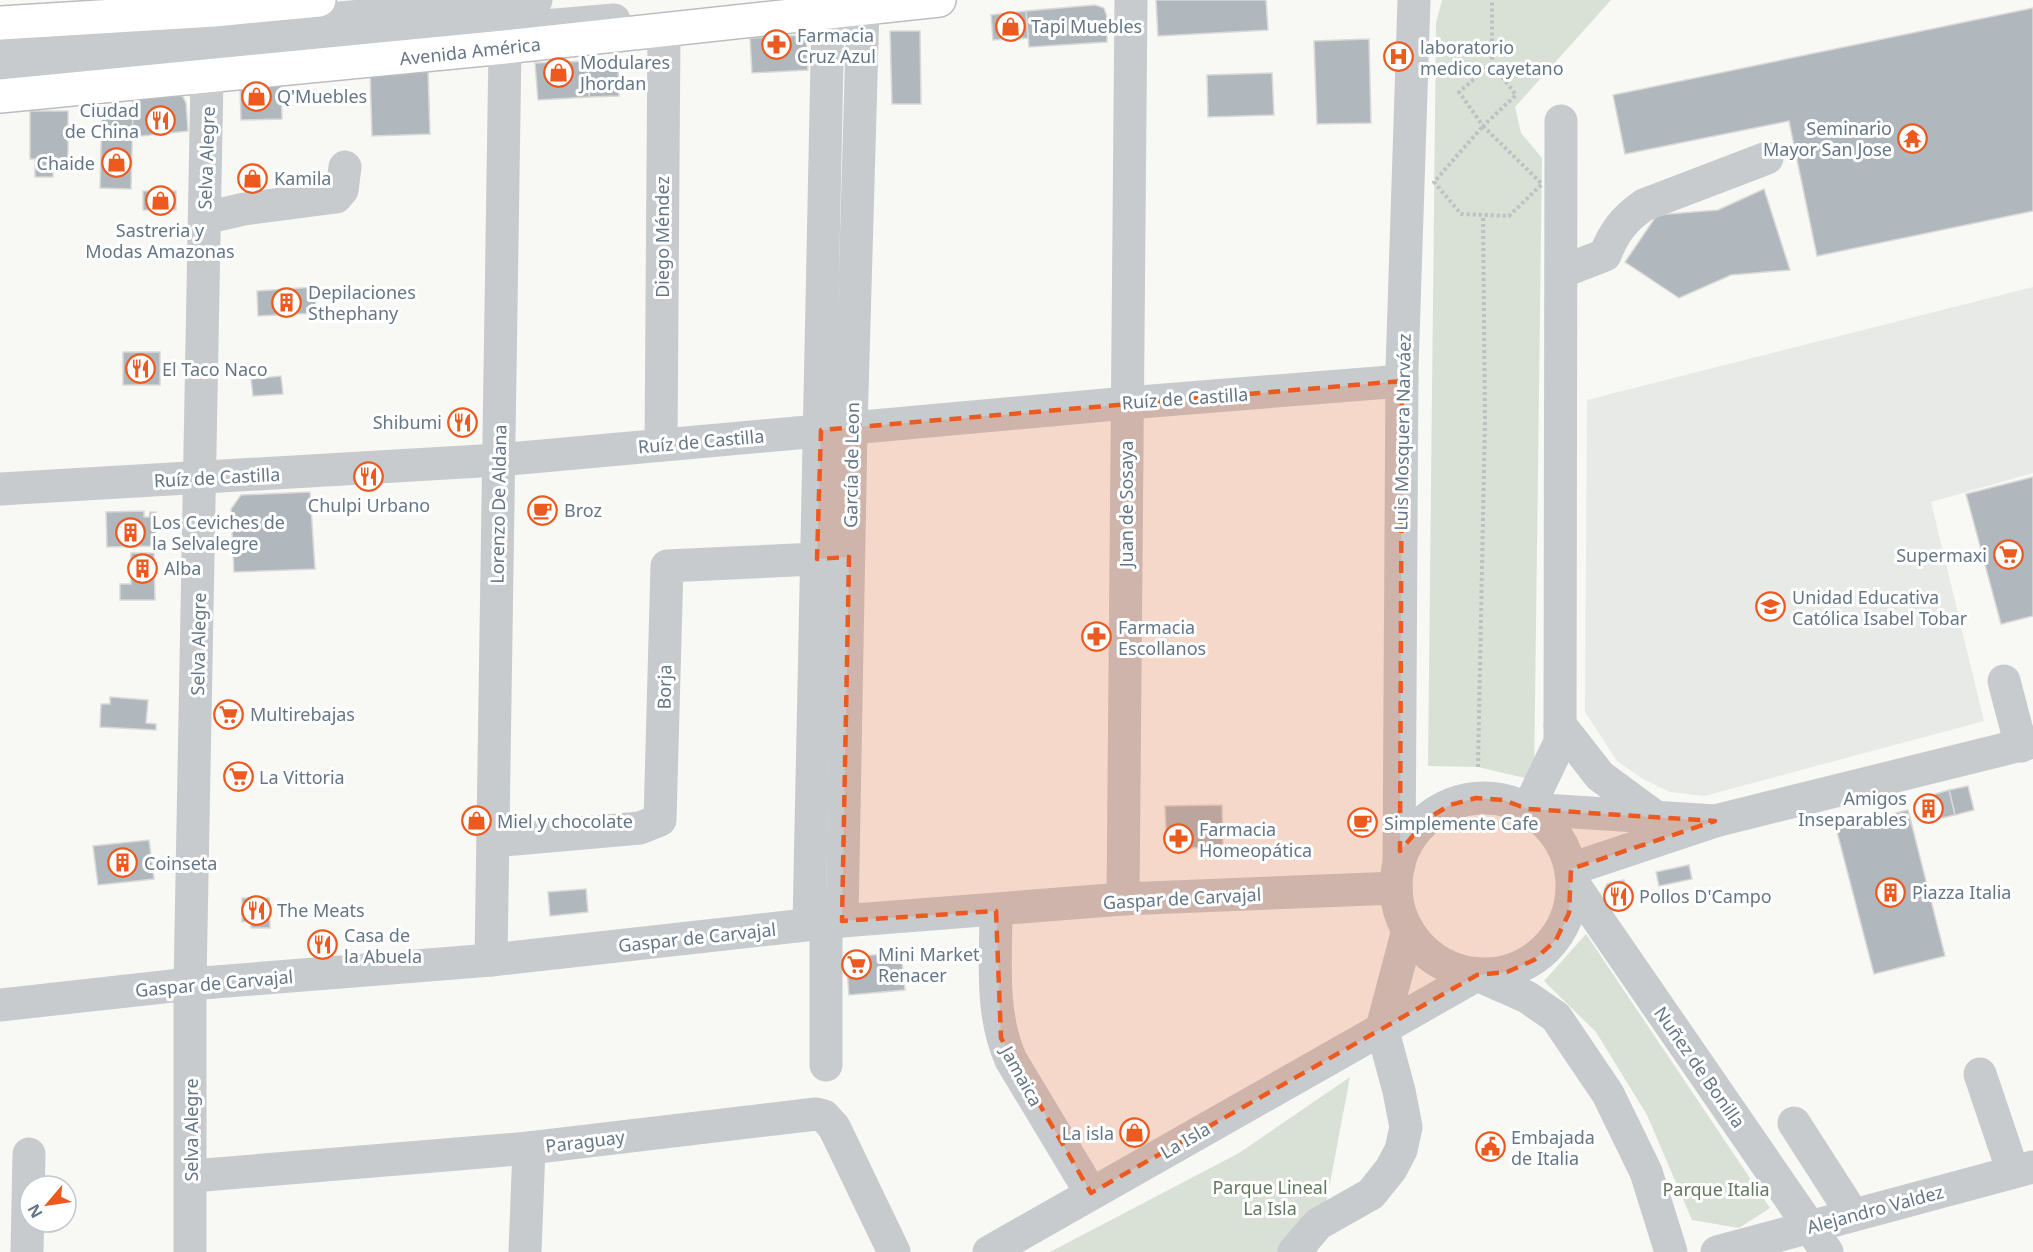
<svg xmlns="http://www.w3.org/2000/svg" width="2033" height="1252" font-family="'Noto Sans',sans-serif">
<style>
.built{fill:#e8eae8}
.green{fill:#d9e0d5}
.building{fill:#b0b8bd;stroke:#d9d9d7;stroke-width:1.5}
.lines{fill:none;stroke-linecap:round;stroke-linejoin:round}
.major-casing{stroke:#babec2;stroke-width:36}
.path{stroke:#bec1c3;stroke-width:4;stroke-dasharray:3 3;stroke-linecap:butt}
.minor{stroke:#c7cbce;stroke-width:33}
.major{stroke:#fff;stroke-width:33}
.marked{fill:#ec5a20;fill-opacity:0.2;stroke:#ec5a20;stroke-width:4.5;stroke-dasharray:12 8;stroke-linejoin:round}
.labels{text-anchor:middle;dominant-baseline:central;stroke-width:6;stroke-linejoin:round;paint-order:stroke}
.poi-label{font-size:18px;fill:#657687;stroke:#fff;text-anchor:start}
.street-label{font-size:18px;fill:#657687;stroke:#fff}
.park-label{font-size:18px;fill:#647960;stroke:#fff}
</style>
<rect width="100%" height="100%" fill="#f8f8f5"/>
<path class="built" d="M2033,287V473L1931,502L1984,721L1704,796L1670,792L1643,779L1617,761L1585,712L1587,400Z"/>
<g class="green">
<path d="M1442,0H1611L1515,107L1521,133L1542,158L1534,780L1478,767L1428,766L1436,23Z"/>
<path d="M1586,934L1770,1208L1739,1228L1692,1220L1647,1115L1596,1032L1544,981Z"/>
<path d="M1350,1077L1317,1252H1050L1239,1153Z"/>
</g>
<g class="building">
<path d="M1156,0H1266L1268,30L1158,36Z"/>
<path d="M1095,5L1104,8L1107,17V42L1029,47L1026,11Z"/>
<path d="M2033,8V211L1817,256L1789,121L1625,154L1613,95Z"/>
<path d="M1026,11L1028,38L993,40L991,15Z"/>
<path d="M890,31H920L921,104H892Z"/>
<path d="M806,35L808,70L752,73L750,38Z"/>
<path d="M1369,39L1371,123L1317,124L1314,41Z"/>
<path d="M618,59L619,96L589,97L588,61Z"/>
<path d="M588,61L589,97L538,100L535,63Z"/>
<path d="M428,70L430,134L372,136L370,72Z"/>
<path d="M1272,73L1274,115L1208,117L1207,75Z"/>
<path d="M281,84L282,119L241,120L240,85Z"/>
<path d="M175,93L183,97L186,103L188,131L132,137L133,96Z"/>
<path d="M102,108L133,109L131,189L100,188Z"/>
<path d="M30,111H68V168H53V177H35V159H30Z"/>
<path d="M263,170L264,185H243L242,171Z"/>
<path d="M1764,189L1790,270L1731,275L1679,298L1625,262L1657,215L1718,210Z"/>
<rect x="143" y="191" width="33" height="19"/>
<path d="M315,287L316,313L258,316L257,291Z"/>
<rect x="123" y="352" width="37" height="33"/>
<path d="M281,376L283,394L253,396L251,379Z"/>
<path d="M2033,477V616L2001,624L1966,494Z"/>
<path d="M310,492L315,569L234,572L231,509L241,495Z"/>
<path d="M144,511V517H149L150,512H156V546L107,547L106,512Z"/>
<path d="M131,553H154L155,600H120V584H131Z"/>
<path d="M110,697L148,700L146,723L156,724V730L100,727L101,704H110Z"/>
<path d="M1968,786L1974,810L1955,815L1949,790Z"/>
<path d="M1949,790L1955,815L1938,819L1932,795Z"/>
<path d="M1932,795L1938,819L1925,822L1919,798Z"/>
<path d="M1222,805L1223,848H1167L1165,806Z"/>
<path d="M1908,810L1945,956L1874,974L1836,828Z"/>
<path d="M149,840L154,879L98,885L93,846Z"/>
<path d="M1689,865L1692,879L1659,886L1656,872Z"/>
<path d="M1624,880L1632,901L1614,910L1604,890L1607,884Z"/>
<path d="M586,889L588,912L550,916L548,892Z"/>
<path d="M242,898H269L270,928H251V921L242,922Z"/>
<path d="M901,953L905,990L849,995L846,957Z"/>
</g>
<g class="lines">
<defs>
<g id="major">
<path d="M0,23L214,10L319,0"/>
<path d="M0,96L505,47L939,0"/>
</g>
</defs>
<use href="#major" class="major-casing"/>
<g class="path">
<path d="M1492,64L1459,92L1483,126L1516,95L1492,64V0"/>
<path d="M1483,126L1542,184L1509,216L1461,214L1434,182Z"/>
<path d="M1478,767L1485,419L1483,217"/>
</g>
<g class="minor">
<path d="M0,49L536,0"/>
<path d="M0,73L614,20"/>
<path d="M1561,121L1560,742L1528,809L1715,821"/>
<path d="M205,218L244,209L336,197L342,190L345,167"/>
<path d="M1561,272L1605,255C1614,232 1624,219 1644,205L1767,158"/>
<path d="M661,445L664,30"/>
<path d="M0,489L498,460L1127,403L1402,381"/>
<path d="M2004,681L2021,746"/>
<path d="M1560,725L1600,776L1657,818"/>
<circle cx="1484" cy="886" r="88"/>
<path d="M493,841L640,828L660,820L667,566L838,558"/>
<path d="M1399,865L1402,369L1414,0"/>
<path d="M1571,869L1715,821L2033,742"/>
<path d="M1573,883L1827,1252"/>
<path d="M1123,899L1131,0"/>
<path d="M996,911C996,961 990,1013 1011,1060L1091,1193"/>
<path d="M842,921L851,428L863,8"/>
<path d="M826,922V1065"/>
<path d="M809,924L828,14"/>
<path d="M491,960L505,47"/>
<path d="M0,1005L190,984L491,960L842,921L1123,899L1396,888"/>
<path d="M1382,1028L1408,930"/>
<path d="M1980,1074L2013,1172"/>
<path d="M1794,1123L1853,1215"/>
<path d="M192,1176L529,1148L816,1114L824,1116L834,1127L894,1252"/>
<path d="M27,1252L29,1154"/>
<path d="M190,1252V984L207,76L214,0"/>
<path d="M525,1252L529,1148"/>
<path d="M989,1252L1477,975L1527,997L1556,1017L1608,1094L1646,1172L1671,1252"/>
<path d="M1294,1252L1318,1224L1371,1194L1391,1169L1401,1150L1406,1127L1399,1091L1382,1028"/>
<path d="M1717,1252L2033,1167"/>
</g>
<use href="#major" class="major"/>
</g>
<path class="marked" d="M1402,381L1400,851L1427,819L1450,805L1476,798L1503,800L1528,809L1715,821L1571,869L1569,913L1556,940L1534,960L1507,972L1477,975L1091,1193L1001,1038L996,911L842,921L849,557L817,559L821,430Z"/>
<defs>
<symbol id="shop-ring" viewBox="-11 -11 22 22"><circle r="9.5" fill="#fff" stroke="#ec5a20" stroke-width="1.5"/><path d="M-5-2.5h2.3a2.7 3.5 0 0 1 5.4 0H5L5.5 6h-11ZM-1.5-2.5h3a1.5 2.3 0 0 0-3 0Z" fill="#ec5a20"/></symbol>
<symbol id="pharmacy-ring" viewBox="-11 -11 22 22"><circle r="9.5" fill="#fff" stroke="#ec5a20" stroke-width="1.5"/><path d="M-2-6h4v4h4v4h-4v4h-4v-4h-4v-4h4Z" fill="#ec5a20"/></symbol>
<symbol id="hospital-ring" viewBox="-11 -11 22 22"><circle r="9.5" fill="#fff" stroke="#ec5a20" stroke-width="1.5"/><path d="M-5-5h3v3.5h4V-5h3V5h-3V1.5h-4V5h-3Z" fill="#ec5a20"/></symbol>
<symbol id="restaurant-ring" viewBox="-11 -11 22 22"><circle r="9.5" fill="#fff" stroke="#ec5a20" stroke-width="1.5"/><path d="M-5-6h1v4h1v-4h1v4h1v-4h1v5L-1.5 .5V6h-2V.5L-5-1ZM5-6V6H3V1.5H1.5Q1.5-4 5-6Z" fill="#ec5a20"/></symbol>
<symbol id="temple-ring" viewBox="-11 -11 22 22"><circle r="9.5" fill="#fff" stroke="#ec5a20" stroke-width="1.5"/><path d="M0-6L5-2H3V0L6.5 2.5H4V6H1.5V3h-3V6H-4V2.5H-6.5L-3 0V-2H-5Z" fill="#ec5a20"/></symbol>
<symbol id="building-ring" viewBox="-11 -11 22 22"><circle r="9.5" fill="#fff" stroke="#ec5a20" stroke-width="1.5"/><path d="M-4-6H4V6H1V3H-1V6H-4ZM-2.5-4.3h1.7v1.8h-1.7ZM.8-4.3h1.7v1.8H.8ZM-2.5-1h1.7V.8h-1.7ZM.8-1h1.7V.8H.8Z" fill="#ec5a20"/></symbol>
<symbol id="cafe-ring" viewBox="-11 -11 22 22"><circle r="9.5" fill="#fff" stroke="#ec5a20" stroke-width="1.5"/><path d="M-5.5-4.5H6V0H3Q3 3.5 0 3.5H-2.5Q-5.5 3.5-5.5 0ZM3-3.2v2h1.7v-2ZM-6 4.5H4V6H-6Z" fill="#ec5a20"/></symbol>
<symbol id="supermarket-ring" viewBox="-11 -11 22 22"><circle r="9.5" fill="#fff" stroke="#ec5a20" stroke-width="1.5"/><path d="M-6-5.5h2.5l.6 2H6L4.5 2H-2.5L-4.4-4H-6ZM-1.5 3.2a1.3 1.3 0 1 0 .1 0ZM3 3.2a1.3 1.3 0 1 0 .1 0Z" fill="#ec5a20"/></symbol>
<symbol id="school-ring" viewBox="-11 -11 22 22"><circle r="9.5" fill="#fff" stroke="#ec5a20" stroke-width="1.5"/><path d="M0-5L7-2L0 1L-7-2ZM-4 1L0 2.5L4 1V4Q0 6-4 4Z" fill="#ec5a20"/></symbol>
<symbol id="civic-ring" viewBox="-11 -11 22 22"><circle r="9.5" fill="#fff" stroke="#ec5a20" stroke-width="1.5"/><path d="M-.6-6.5H3V-4.5H.6V-3L4-1V1h2V6H-6V1h2V-1L-.6-3ZM-1.2 2.5V6h2.4V2.5Z" fill="#ec5a20"/></symbol>
</defs>
<g fill-rule="evenodd">
<use href="#shop-ring" x="994" y="10" width="33" height="33"/>
<use href="#pharmacy-ring" x="760" y="28" width="33" height="33"/>
<use href="#hospital-ring" x="1382" y="40" width="33" height="33"/>
<use href="#shop-ring" x="542" y="56" width="33" height="33"/>
<use href="#shop-ring" x="240" y="80" width="33" height="33"/>
<use href="#restaurant-ring" x="144" y="104" width="33" height="33"/>
<use href="#temple-ring" x="1896" y="122" width="33" height="33"/>
<use href="#shop-ring" x="100" y="146" width="33" height="33"/>
<use href="#shop-ring" x="236" y="162" width="33" height="33"/>
<use href="#shop-ring" x="144" y="184" width="33" height="33"/>
<use href="#building-ring" x="270" y="286" width="33" height="33"/>
<use href="#restaurant-ring" x="124" y="352" width="33" height="33"/>
<use href="#restaurant-ring" x="446" y="406" width="33" height="33"/>
<use href="#restaurant-ring" x="352" y="460" width="33" height="33"/>
<use href="#cafe-ring" x="526" y="494" width="33" height="33"/>
<use href="#building-ring" x="114" y="516" width="33" height="33"/>
<use href="#supermarket-ring" x="1992" y="538" width="33" height="33"/>
<use href="#building-ring" x="126" y="552" width="33" height="33"/>
<use href="#school-ring" x="1754" y="590" width="33" height="33"/>
<use href="#pharmacy-ring" x="1080" y="620" width="33" height="33"/>
<use href="#supermarket-ring" x="212" y="698" width="33" height="33"/>
<use href="#supermarket-ring" x="222" y="760" width="33" height="33"/>
<use href="#building-ring" x="1912" y="792" width="33" height="33"/>
<use href="#shop-ring" x="460" y="804" width="33" height="33"/>
<use href="#cafe-ring" x="1346" y="806" width="33" height="33"/>
<use href="#pharmacy-ring" x="1162" y="822" width="33" height="33"/>
<use href="#building-ring" x="106" y="846" width="33" height="33"/>
<use href="#building-ring" x="1874" y="876" width="33" height="33"/>
<use href="#restaurant-ring" x="1602" y="880" width="33" height="33"/>
<use href="#restaurant-ring" x="240" y="894" width="33" height="33"/>
<use href="#restaurant-ring" x="306" y="928" width="33" height="33"/>
<use href="#supermarket-ring" x="840" y="948" width="33" height="33"/>
<use href="#shop-ring" x="1118" y="1116" width="33" height="33"/>
<use href="#civic-ring" x="1474" y="1130" width="33" height="33"/>
</g>
<g class="labels">
<g class="poi-label">
<text x="1031" y="26">Tapi Muebles</text>
<text x="797" y="35">Farmacia<tspan x="797" dy="21">Cruz Azul</tspan></text>
<text x="1420" y="47">laboratorio<tspan x="1420" dy="21">medico cayetano</tspan></text>
<text x="580" y="62">Modulares<tspan x="580" dy="21">Jhordan</tspan></text>
<text x="277" y="96">Q'Muebles</text>
<text x="139" y="110" text-anchor="end">Ciudad<tspan x="139" dy="21">de China</tspan></text>
<text x="1892" y="128" text-anchor="end">Seminario<tspan x="1892" dy="21">Mayor San Jose</tspan></text>
<text x="95" y="163" text-anchor="end">Chaide</text>
<text x="274" y="178">Kamila</text>
<text x="160" y="230" text-anchor="middle">Sastreria y<tspan x="160" dy="21">Modas Amazonas</tspan></text>
<text x="308" y="292">Depilaciones<tspan x="308" dy="21">Sthephany</tspan></text>
<text x="162" y="369">El Taco Naco</text>
<text x="442" y="422" text-anchor="end">Shibumi</text>
<text x="369" y="505" text-anchor="middle">Chulpi Urbano</text>
<text x="564" y="510">Broz</text>
<text x="152" y="522">Los Ceviches de<tspan x="152" dy="21">la Selvalegre</tspan></text>
<text x="1987" y="555" text-anchor="end">Supermaxi</text>
<text x="164" y="568">Alba</text>
<text x="1792" y="597">Unidad Educativa<tspan x="1792" dy="21">Católica Isabel Tobar</tspan></text>
<text x="1118" y="627">Farmacia<tspan x="1118" dy="21">Escollanos</tspan></text>
<text x="250" y="714">Multirebajas</text>
<text x="259" y="777">La Vittoria</text>
<text x="1907" y="798" text-anchor="end">Amigos<tspan x="1907" dy="21">Inseparables</tspan></text>
<text x="497" y="821">Miel y chocolate</text>
<text x="1384" y="823">Simplemente Cafe</text>
<text x="1199" y="829">Farmacia<tspan x="1199" dy="21">Homeopática</tspan></text>
<text x="144" y="863">Coinseta</text>
<text x="1912" y="892">Piazza Italia</text>
<text x="1639" y="896">Pollos D'Campo</text>
<text x="277" y="910">The Meats</text>
<text x="344" y="935">Casa de<tspan x="344" dy="21">la Abuela</tspan></text>
<text x="878" y="954">Mini Market<tspan x="878" dy="21">Renacer</tspan></text>
<text x="1114" y="1133" text-anchor="end">La isla</text>
<text x="1511" y="1137">Embajada<tspan x="1511" dy="21">de Italia</tspan></text>
</g>
<g class="street-label">
<text transform="translate(470 51) rotate(-6)">Avenida América</text>
<text transform="translate(206 158) rotate(-88)">Selva Alegre</text>
<text transform="translate(662 237) rotate(-90)">Diego Méndez</text>
<text transform="translate(1185 398) rotate(-4)">Ruíz de Castilla</text>
<text transform="translate(1402 432) rotate(-89)">Luis Mosquera Narváez</text>
<text transform="translate(701 441) rotate(-5)">Ruíz de Castilla</text>
<text transform="translate(851 465) rotate(-89)">García de Leon</text>
<text transform="translate(217 477) rotate(-3)">Ruíz de Castilla</text>
<text transform="translate(498 504) rotate(-89)">Lorenzo De Aldana</text>
<text transform="translate(1126 504) rotate(-90)">Juan de Sosaya</text>
<text transform="translate(198 644) rotate(-89)">Selva Alegre</text>
<text transform="translate(664 687) rotate(-89)">Borja</text>
<text transform="translate(1182 898) rotate(-3)">Gaspar de Carvajal</text>
<text transform="translate(697 937) rotate(-6)">Gaspar de Carvajal</text>
<text transform="translate(214 983) rotate(-5)">Gaspar de Carvajal</text>
<text transform="translate(1700 1067) rotate(55)">Nuñez de Bonilla</text>
<text transform="translate(1022 1076) rotate(61)">Jamaica</text>
<text transform="translate(191 1130) rotate(-90)">Selva Alegre</text>
<text transform="translate(1185 1140) rotate(-30)">La Isla</text>
<text transform="translate(585 1141) rotate(-7)">Paraguay</text>
<text transform="translate(1875 1209) rotate(-15)">Alejandro Valdez</text>
</g>
<g class="park-label">
<text x="1270" y="1187">Parque Lineal<tspan x="1270" dy="21">La Isla</tspan></text>
<text x="1716" y="1189">Parque Italia</text>
</g>
</g>
<g transform="translate(48 1204) rotate(241)"><circle r="28" fill="#ffffff" stroke="#c1c8cf" stroke-width="1.5"/>
<path d="M0-4.5L10 22L0 15L-10 22Z" fill="#ec5a20"/>
<text y="-9" font-size="16" font-weight="bold" text-anchor="middle" fill="#657687">N</text>
</g>
</svg>
